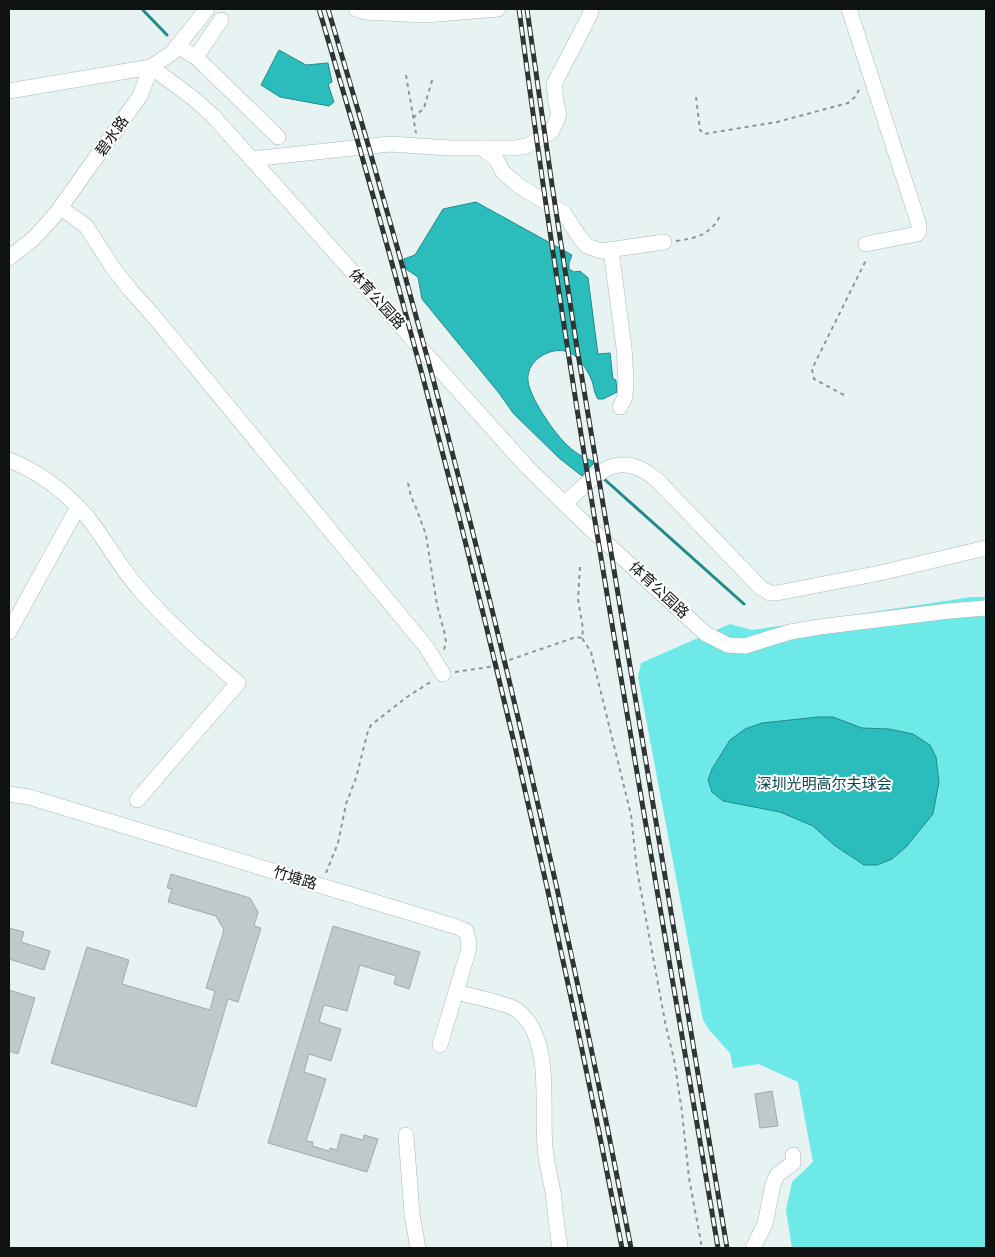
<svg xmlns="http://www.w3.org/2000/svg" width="995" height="1257" font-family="'Fira Sans','Noto Sans SC',sans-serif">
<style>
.green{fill:#6de9e8}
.water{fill:#2bbdbc;stroke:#228a89}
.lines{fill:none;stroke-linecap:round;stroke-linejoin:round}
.stream{stroke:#228a89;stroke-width:3}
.building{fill:#becaca;stroke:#9fabab}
.minor-casing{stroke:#acb8b8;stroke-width:16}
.path{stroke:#8d9696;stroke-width:2;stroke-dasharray:4 4;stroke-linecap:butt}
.minor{stroke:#fff;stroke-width:15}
.rail-casing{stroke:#2f3535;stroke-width:5}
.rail{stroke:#fff;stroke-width:3;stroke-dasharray:9;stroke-linecap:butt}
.labels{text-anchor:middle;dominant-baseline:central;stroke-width:4;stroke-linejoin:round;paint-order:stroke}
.street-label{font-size:15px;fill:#0e1212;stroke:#fff}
.park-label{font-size:15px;fill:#074646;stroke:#fff}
</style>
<rect width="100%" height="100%" fill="#e6f3f2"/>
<path class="green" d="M972,597H986V1248H792L786,1210L792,1182L813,1162L798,1082L759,1064L733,1068L730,1053L710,1031L703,1020L638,677L641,663L730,624L752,630Z"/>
<g class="water">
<path d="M279,50L306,65L328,63L332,82L328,84L334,102L329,106L280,97L261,85Z"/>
<path d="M476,202L572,255L569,263V269L574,272L580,271L588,278L598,354L610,353L613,379L616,380L617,392L603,399H598C594,393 594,387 592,381C589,373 583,364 577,358C561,340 525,357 528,381C530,399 559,441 574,451C580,456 588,459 595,462L582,476L559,458L513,413L499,393L422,299L418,277L406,269L404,259L415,255L443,209Z"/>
<path d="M818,717H833L862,728L889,729L913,734L930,745L936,757L939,782L933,814L906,847L892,859L877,865H864L834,845L813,826L780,812L723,801L712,792L708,780L712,769L730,740L745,729L762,723Z"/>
</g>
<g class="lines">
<g class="stream">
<path d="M142,9L167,35"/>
<path d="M603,478L744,604"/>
</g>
</g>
<g class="building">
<path d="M171,874L250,898L258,912L254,926L261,928L238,1002L228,999L196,1107L51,1063L87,947L129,960L122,984L210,1010L215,991L206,988L224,930L216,916L168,902L172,889L167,888Z"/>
<path d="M333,926L420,952L409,989L394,984L396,976L360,965L347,1011L324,1005L319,1022L341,1029L331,1061L309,1054L304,1072L326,1079L306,1141L313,1142L312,1146L329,1151L330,1148L337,1150L341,1134L363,1140L364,1135L378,1139L367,1172L268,1143Z"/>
<path d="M9,928L24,932L21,942L50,951L44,970L9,959Z"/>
<path d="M9,990L35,998L18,1054L9,1051Z"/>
<path d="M772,1091L778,1126L760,1128L755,1094Z"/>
</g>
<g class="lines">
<defs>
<g id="minor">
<path d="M356,9L365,12L425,15L498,9"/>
<path d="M849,9L919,225V231L917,234L866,244"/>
<path d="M177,46L196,57L278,137"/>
<path d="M196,57L221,20"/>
<path d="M9,91L151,67L193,98L213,116L527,467L581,520L706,634L728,645L745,646L790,632L819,627L949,611L986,608"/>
<path d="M482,148L496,159L503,172L519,186L564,213L580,238L587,246L601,251L664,242"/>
<path d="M251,159L390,144L450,148H515L527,146L552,131L559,115L556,102L554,84L590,15L591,9"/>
<path d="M61,208L86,226L113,268L132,292L152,314L427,648L443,674"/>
<path d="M611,250L624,348L626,380L625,397L620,407"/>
<path d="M9,258L34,238L55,215L140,96L151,67L172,53L207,9"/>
<path d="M9,460C39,472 67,493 88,518C106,541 120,567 139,589C169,624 203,653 238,683L137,800"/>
<path d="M565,503C596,477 616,445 657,480L761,588L770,593H777L880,573L986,548"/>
<path d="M9,632L78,507"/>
<path d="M9,794L29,797L457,927L466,931L469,943L468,952L440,1045"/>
<path d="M456,992C468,995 510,1004 517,1010C554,1038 541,1107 545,1147C546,1162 550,1177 553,1192C555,1210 557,1229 560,1248"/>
<path d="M406,1135L412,1214L418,1248"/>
<path d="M753,1248L765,1224L773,1184L777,1175L793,1163V1155"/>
</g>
</defs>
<use href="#minor" class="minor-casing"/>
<g class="path">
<path d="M406,75L416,133"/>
<path d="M696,97L700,130L704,134L777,122L848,103L856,96L860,87"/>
<path d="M413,118L424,108L433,77"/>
<path d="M676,241C697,238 710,235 720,216"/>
<path d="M844,395L814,379L812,369L867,258"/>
<path d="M408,483L411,497L415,505L426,535L437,605L445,635L446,642L444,650"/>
<path d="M580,567L578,599L583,629L582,638L591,652L631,815L637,870L666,1027L674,1059L682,1112L689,1178L702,1248"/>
<path d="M455,672L489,667L576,637L582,638"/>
<path d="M326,873L338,843L346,804L356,778L368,731L371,725L407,697L432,681"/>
</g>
<use href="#minor" class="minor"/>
<defs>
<g id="rail">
<path d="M319,9C441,417 541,830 622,1248"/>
<path d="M328,9C451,416 551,830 631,1248"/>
<path d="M519,9C573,424 649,836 718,1248"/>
<path d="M527,9L552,185L577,348L727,1248"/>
</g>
</defs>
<use href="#rail" class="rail-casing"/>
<use href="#rail" class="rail"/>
</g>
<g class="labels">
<g class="street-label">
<text transform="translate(112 136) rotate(-55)">碧水路</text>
<text transform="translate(377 299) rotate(48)">体育公园路</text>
<text transform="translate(659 590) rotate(43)">体育公园路</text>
<text transform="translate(295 878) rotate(17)">竹塘路</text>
</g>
<g class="park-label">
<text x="824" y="784">深圳光明高尔夫球会</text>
</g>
</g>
<rect width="995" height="1257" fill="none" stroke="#0e1212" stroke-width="20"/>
</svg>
